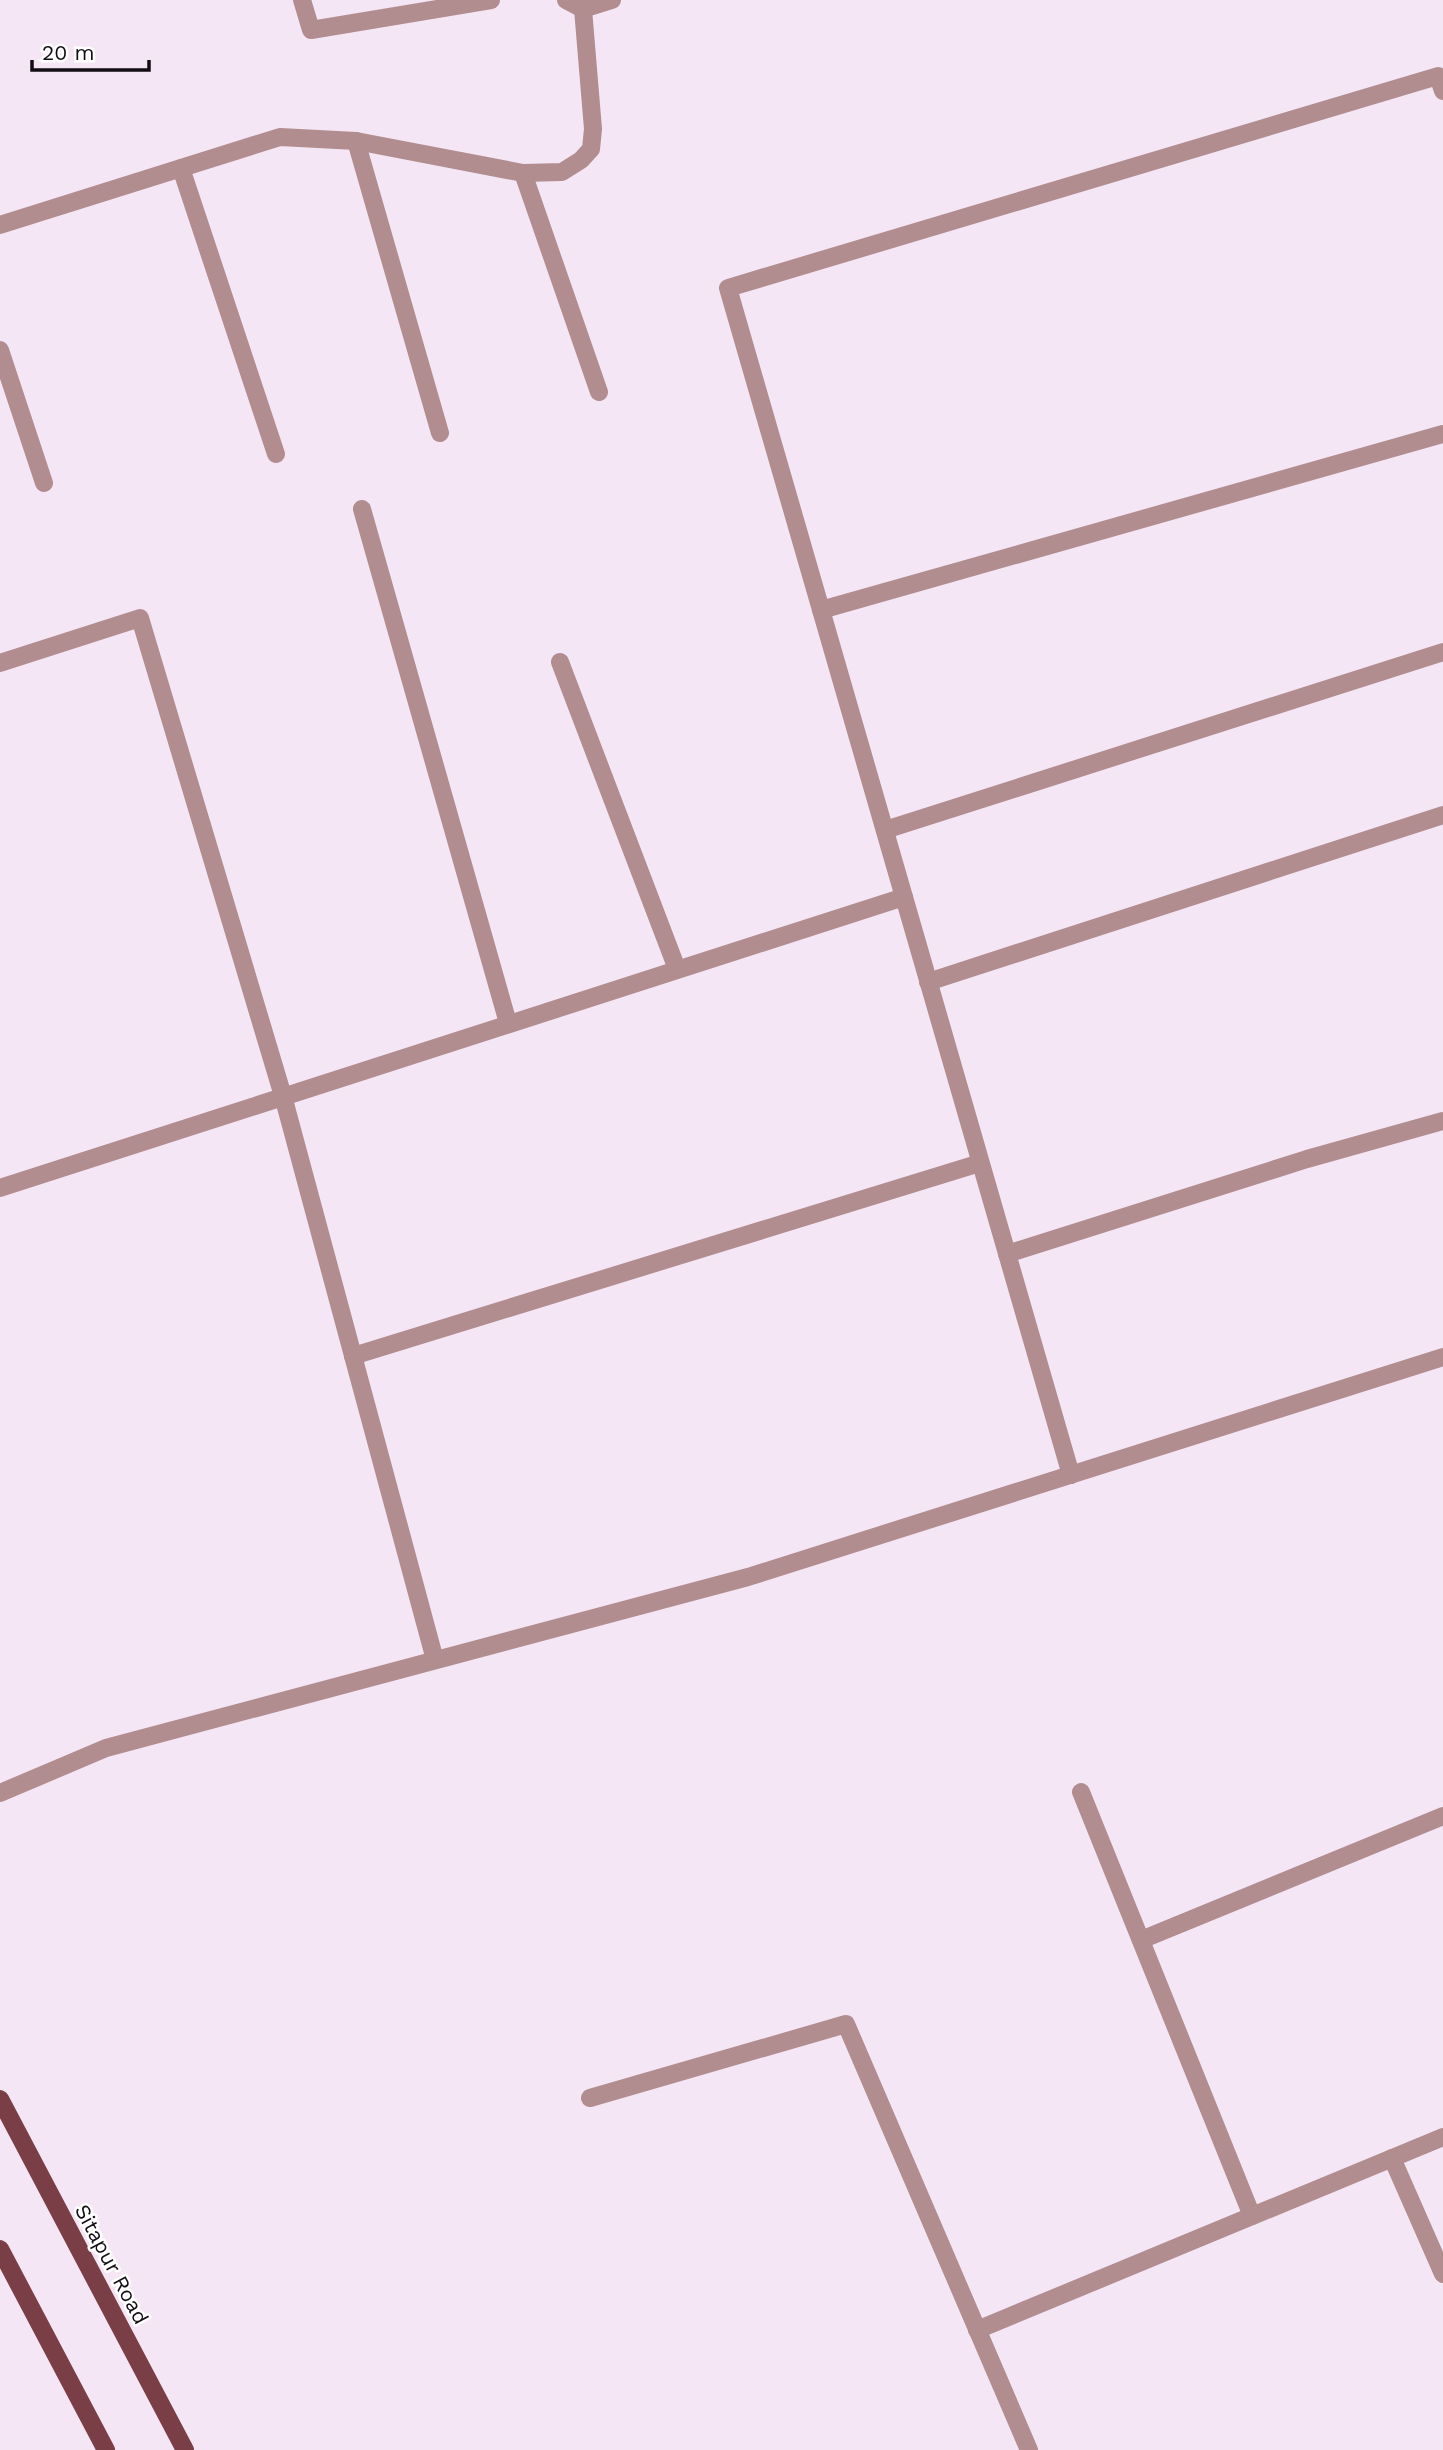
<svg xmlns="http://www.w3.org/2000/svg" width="1443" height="2450" font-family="'Work Sans',sans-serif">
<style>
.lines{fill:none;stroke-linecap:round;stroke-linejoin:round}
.minor{stroke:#b18d90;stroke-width:18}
.primary{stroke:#7a3f46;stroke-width:18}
.labels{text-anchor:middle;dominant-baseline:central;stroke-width:5;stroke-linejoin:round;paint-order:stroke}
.street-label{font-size:21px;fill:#120d12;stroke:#fff}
</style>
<rect width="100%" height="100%" fill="#f5e6f5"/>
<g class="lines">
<g class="minor">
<path d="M302,0L311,30L491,0"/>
<path d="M566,0L583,9L612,0"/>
<path d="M356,141L440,433"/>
<path d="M181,168L276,454"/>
<path d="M523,173L599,392"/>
<path d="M0,225L280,137L356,141L523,173L562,172L581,160L591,149L593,129L583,9"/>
<path d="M0,350L44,483"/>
<path d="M362,509L508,1023"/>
<path d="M821,610L1443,434"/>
<path d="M560,662L677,969"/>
<path d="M0,663L140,618L283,1096L435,1660"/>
<path d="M885,830L1443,652"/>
<path d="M928,982L1443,815"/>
<path d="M0,1188L904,897"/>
<path d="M1007,1254L1307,1159L1443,1121"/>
<path d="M353,1356L980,1163"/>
<path d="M1071,1475L728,288L1438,76L1443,91"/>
<path d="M1081,1792L1252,2216"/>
<path d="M0,1793L106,1748L748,1577L1443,1357"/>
<path d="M1141,1940L1443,1816"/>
<path d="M590,2098L846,2024L1029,2450"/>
<path d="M1392,2158L1443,2274"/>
<path d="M977,2330L1443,2137"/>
</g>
<g class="primary">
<path d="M0,2099L185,2450"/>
<path d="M0,2249L106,2450"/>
</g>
</g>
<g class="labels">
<g class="street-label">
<text transform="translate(112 2264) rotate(62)">Sitapur Road</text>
</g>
</g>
<path d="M32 60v10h117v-10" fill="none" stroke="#120d12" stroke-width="3.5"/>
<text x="42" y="60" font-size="21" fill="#120d12" stroke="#ffffff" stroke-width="5" paint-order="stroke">20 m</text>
</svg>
